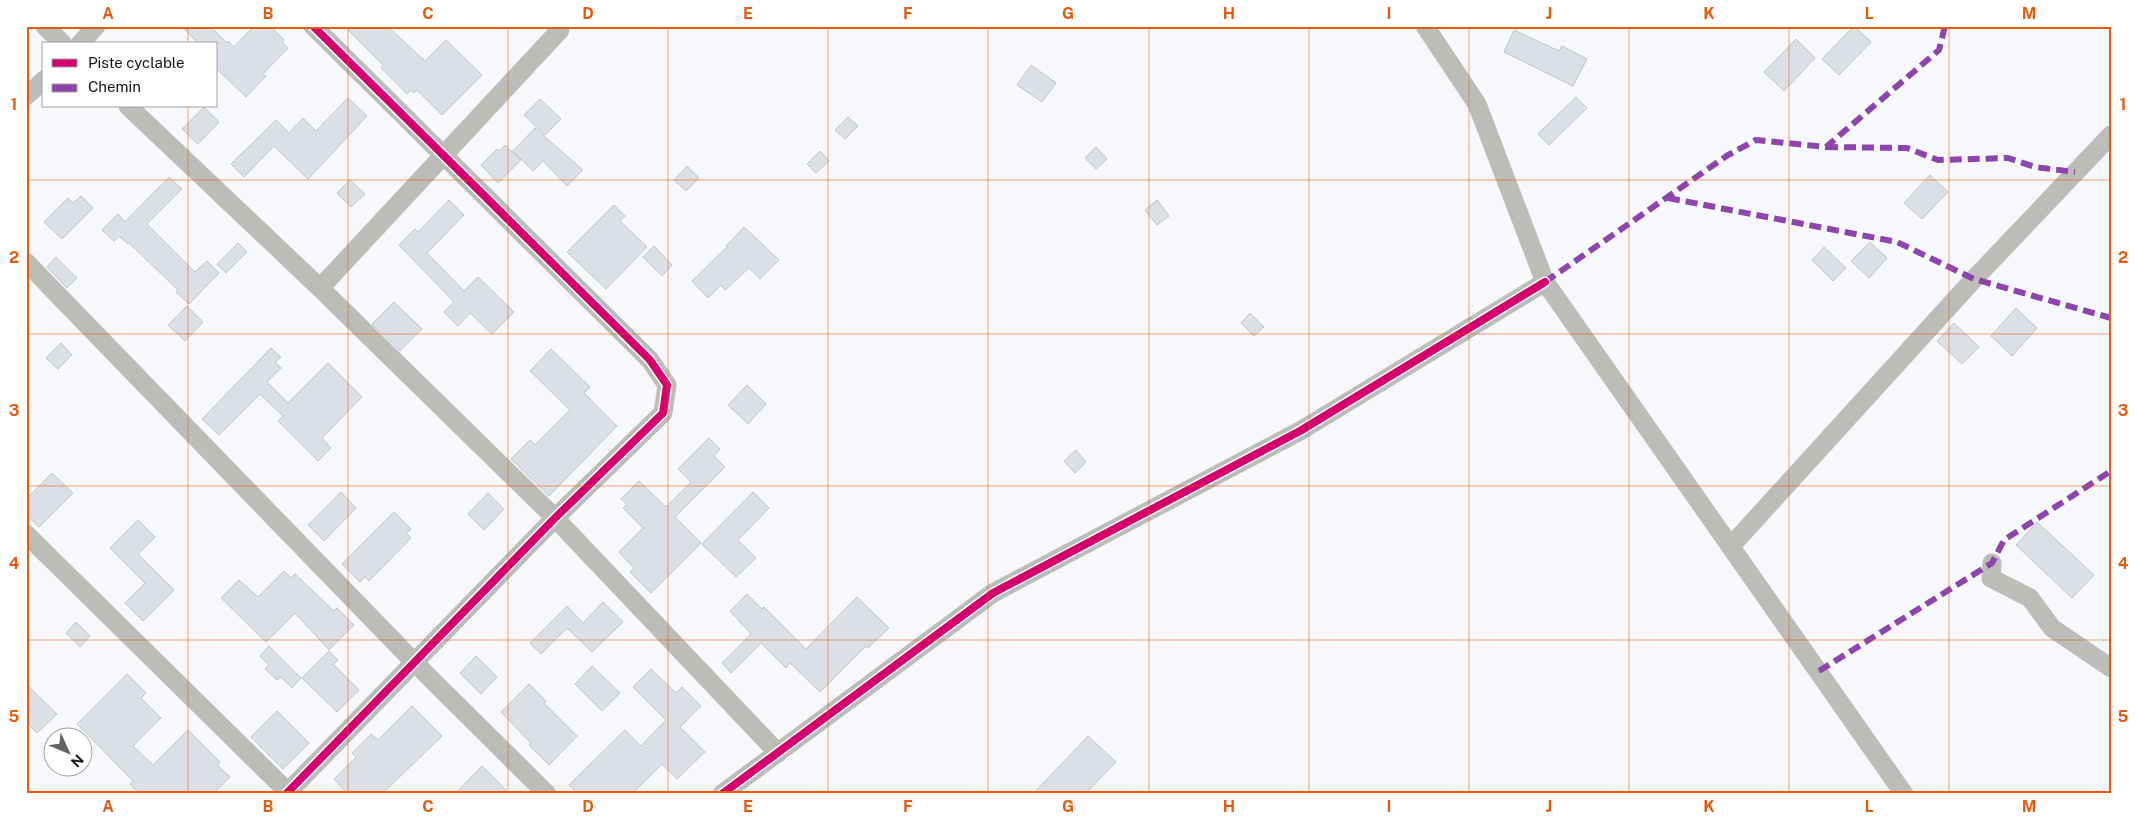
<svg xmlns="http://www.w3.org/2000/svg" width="2137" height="820" font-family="'Public Sans',sans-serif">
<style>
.building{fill:#dddfe6;stroke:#c2c4c8}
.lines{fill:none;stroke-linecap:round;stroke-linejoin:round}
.minor{stroke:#bcbcb9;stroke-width:19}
.quiet{stroke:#8e44ad;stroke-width:6;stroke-dasharray:12 6;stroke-linecap:butt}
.cycleway-casing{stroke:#fff;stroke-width:11}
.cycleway{stroke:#d6006c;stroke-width:8}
.grid{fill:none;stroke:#e8590c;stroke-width:1;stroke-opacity:0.55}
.neatline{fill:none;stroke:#e8590c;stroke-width:2}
.grid-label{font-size:16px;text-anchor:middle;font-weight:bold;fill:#e8590c}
</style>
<rect width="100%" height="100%" fill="#f7f8fb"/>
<g class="building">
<path d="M181,26H210L227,43L228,41L234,47L254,26H270L284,40L282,42L288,48L263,74L266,76L246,97L216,68V44H199Z"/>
<path d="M344,26H387L425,61L446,40L482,75L442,115L417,90L414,93L411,90L407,94L381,68L383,65Z"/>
<path d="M1854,26L1871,42L1839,75L1822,59Z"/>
<path d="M1514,30L1559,51L1562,46L1587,59L1573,86L1504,52Z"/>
<path d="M1796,39L1815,58L1784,91L1764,72Z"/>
<path d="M1031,65L1056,83L1042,102L1017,85Z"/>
<path d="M1576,97L1587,108L1549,145L1538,134Z"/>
<path d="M348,98L367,116L308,179L274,146L244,177L231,164L276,120L289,133L303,118L316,131Z"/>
<path d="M540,99L561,119L545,135L524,115Z"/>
<path d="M204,107L219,122L198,144L182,129Z"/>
<path d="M848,117L858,126L845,139L835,130Z"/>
<path d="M535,128L583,170L567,186L543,161L533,171L513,151Z"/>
<path d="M505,145L521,160L498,183L481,165L497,149L499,151Z"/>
<path d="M1096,147L1107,159L1096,169L1085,158Z"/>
<path d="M820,151L829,161L816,173L807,164Z"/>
<path d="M687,166L699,178L686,191L674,180Z"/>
<path d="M1930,175L1948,192L1922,219L1904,203Z"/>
<path d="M169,177L182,189L147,224L195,272L207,261L219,273L189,304L176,292L178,290L129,243L128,244L119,236L114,241L102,230L118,214L125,222Z"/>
<path d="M350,180L365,194L351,207L337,193Z"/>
<path d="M81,196L93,208L62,239L44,222L68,198L73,203Z"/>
<path d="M449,200L464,215L427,253L464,291L478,277L514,312L492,334L470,313L458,326L444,312L454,302L399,245L415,229L418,232Z"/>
<path d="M1157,200L1169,216L1157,225L1145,210Z"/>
<path d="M614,205L625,216L620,221L647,247L606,289L567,252Z"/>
<path d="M744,227L779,260L760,279L749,268L725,290L721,285L708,298L692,281L727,247L726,246Z"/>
<path d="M1870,242L1887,258L1869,278L1851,261Z"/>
<path d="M238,243L247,252L226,273L217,264Z"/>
<path d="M654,246L672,265L662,276L643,257Z"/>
<path d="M1824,247L1846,268L1833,281L1812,260Z"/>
<path d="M56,257L77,278L67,288L47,267Z"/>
<path d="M394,302L422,329L400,351L372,324Z"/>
<path d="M187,306L203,322L185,341L168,325Z"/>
<path d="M2016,308L2037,328L2012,356L1991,336Z"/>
<path d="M1250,313L1264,327L1254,336L1241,323Z"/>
<path d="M1954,323L1979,347L1962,364L1937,341Z"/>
<path d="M61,343L72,355L58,369L46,358Z"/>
<path d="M271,348L281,357L275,362L281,368L267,382L288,403L328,363L362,397L322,438L331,448L318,461L278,421L283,416L260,394L219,435L202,419Z"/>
<path d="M551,349L590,387L584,393L617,426L549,496L511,459L530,440L535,445L570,410L530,371Z"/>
<path d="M747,385L766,404L748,424L728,405Z"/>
<path d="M709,438L720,449L714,456L725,467L675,517L701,543L651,593L630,572L634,568L619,552L643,528L623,508L627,504L621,499L639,481L666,507L691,482L678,469Z"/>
<path d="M1076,450L1086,462L1075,473L1064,461Z"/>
<path d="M52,473L73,493L39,527L26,515V499Z"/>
<path d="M341,492L356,508L324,541L308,525Z"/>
<path d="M753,492L769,508L738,540L756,558L736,577L702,544Z"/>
<path d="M488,493L504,509L484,530L468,514Z"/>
<path d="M394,512L411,529L407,533L411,538L369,581L365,577L360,582L342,564Z"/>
<path d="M138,520L155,537L138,554L174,590L143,621L125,603L145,583L110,548Z"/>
<path d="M2037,522L2094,575L2072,598L2016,545Z"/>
<path d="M284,571L291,578L295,574L334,611L337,608L354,625L329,650L295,613L266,642L221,598L239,580L258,597Z"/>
<path d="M747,594L762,609L764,607L806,649L857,597L889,628L868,648L866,646L820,692L790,663L786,668L761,643L731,673L722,663L751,634L730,611Z"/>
<path d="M603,602L623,622L592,652L567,628L541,654L530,643L567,606L583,623Z"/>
<path d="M76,622L90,636L80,647L66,633Z"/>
<path d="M269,646L301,678L292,688L281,677L277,680L265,669L269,665L260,656Z"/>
<path d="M329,651L338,660L333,664L359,690L337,712L302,678Z"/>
<path d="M476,656L497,677L481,694L460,673Z"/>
<path d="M592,666L620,693L602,711L575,684Z"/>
<path d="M651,669L676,693L682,687L701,706L680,727L705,752L677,779L662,764L632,794H578L569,785L625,730L641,746L666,720L633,687Z"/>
<path d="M127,674L146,693L141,698L161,718L133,746L153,765L188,730L220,762L217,765L230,777L213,794H140L130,784L133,781L77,724Z"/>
<path d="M26,684L57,714L37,733L26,722Z"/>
<path d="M529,684L546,701L544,703L577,736L549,765L529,745L531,743L501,712Z"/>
<path d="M412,706L442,736L382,794H348L334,779L356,757L352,753L371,734L378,740Z"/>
<path d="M277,711L309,743L283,769L251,737Z"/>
<path d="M1088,736L1116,762L1085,794H1033Z"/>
<path d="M482,766L510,794H455Z"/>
</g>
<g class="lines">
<g class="minor">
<path d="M45,26L63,44"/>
<path d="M1425,26L1477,104L1545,282L1904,794"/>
<path d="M80,44L96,26"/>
<path d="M26,96L44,80"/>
<path d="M128,106L320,288L555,518L778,753"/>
<path d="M26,262L415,663L547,794"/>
<path d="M320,288L560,30L556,26"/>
<path d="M26,534L290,794"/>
<path d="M1731,546L1974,279L2111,135"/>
<path d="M1992,563L1991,578L2030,598L2052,628L2111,668"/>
<path d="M286,794L555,518L663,413L667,385L650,360L313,26"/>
<path d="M722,794L993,593L1300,431L1545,282"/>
</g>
<g class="quiet">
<path d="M1826,147L1907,148L1938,160L2008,158L2035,167L2075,172"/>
<path d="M1668,198L1897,242L1974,279L2111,318"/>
<path d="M1545,282L1728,155L1756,140L1826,147L1939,50L1945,26"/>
<path d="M1819,671L1992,563L2004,540L2111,471"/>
</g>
<defs>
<g id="cycleway">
<path d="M286,794L555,518L663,413L667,385L650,360L313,26"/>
<path d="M722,794L993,593L1300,431L1545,282"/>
</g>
</defs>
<use href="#cycleway" class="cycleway-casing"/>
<use href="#cycleway" class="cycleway"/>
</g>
<path class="grid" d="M188,26V44M348,26V794M508,26V794M668,26V794M828,26V794M988,26V794M1149,26V794M1309,26V794M1469,26V794M1629,26V794M1789,26V794M1949,26V794M188,106V794M26,180H2111M26,334H2111M26,486H2111M26,640H2111"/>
<rect width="2137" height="820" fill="none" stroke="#ffffff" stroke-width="55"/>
<rect x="42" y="42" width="175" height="65" fill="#ffffff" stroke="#9fa0a2"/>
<rect x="52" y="59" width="25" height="8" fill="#d6006c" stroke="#9fa0a2"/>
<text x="88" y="68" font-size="15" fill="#101216">Piste cyclable</text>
<rect x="52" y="84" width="25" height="8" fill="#8e44ad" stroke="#9fa0a2"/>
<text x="88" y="92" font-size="15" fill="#101216">Chemin</text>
<g transform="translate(68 752) rotate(134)"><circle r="24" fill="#ffffff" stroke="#9fa0a2"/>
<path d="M0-4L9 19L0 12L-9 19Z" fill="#616266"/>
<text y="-8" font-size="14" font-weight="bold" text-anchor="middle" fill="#101216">N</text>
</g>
<rect x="28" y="28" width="2082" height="764" class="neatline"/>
<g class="grid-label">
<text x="108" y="19">A</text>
<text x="268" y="19">B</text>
<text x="428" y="19">C</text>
<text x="588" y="19">D</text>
<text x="748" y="19">E</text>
<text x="908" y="19">F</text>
<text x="1068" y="19">G</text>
<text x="1229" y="19">H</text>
<text x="1389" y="19">I</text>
<text x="1549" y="19">J</text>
<text x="1709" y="19">K</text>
<text x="1869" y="19">L</text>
<text x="2029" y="19">M</text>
<text x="14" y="110">1</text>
<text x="2123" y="110">1</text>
<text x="14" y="263">2</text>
<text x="2123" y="263">2</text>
<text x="14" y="416">3</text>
<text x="2123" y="416">3</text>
<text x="14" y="569">4</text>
<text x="2123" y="569">4</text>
<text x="14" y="722">5</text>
<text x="2123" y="722">5</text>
<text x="108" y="812">A</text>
<text x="268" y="812">B</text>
<text x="428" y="812">C</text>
<text x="588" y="812">D</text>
<text x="748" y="812">E</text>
<text x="908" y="812">F</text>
<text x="1068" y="812">G</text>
<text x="1229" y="812">H</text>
<text x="1389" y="812">I</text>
<text x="1549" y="812">J</text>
<text x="1709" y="812">K</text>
<text x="1869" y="812">L</text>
<text x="2029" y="812">M</text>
</g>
</svg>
